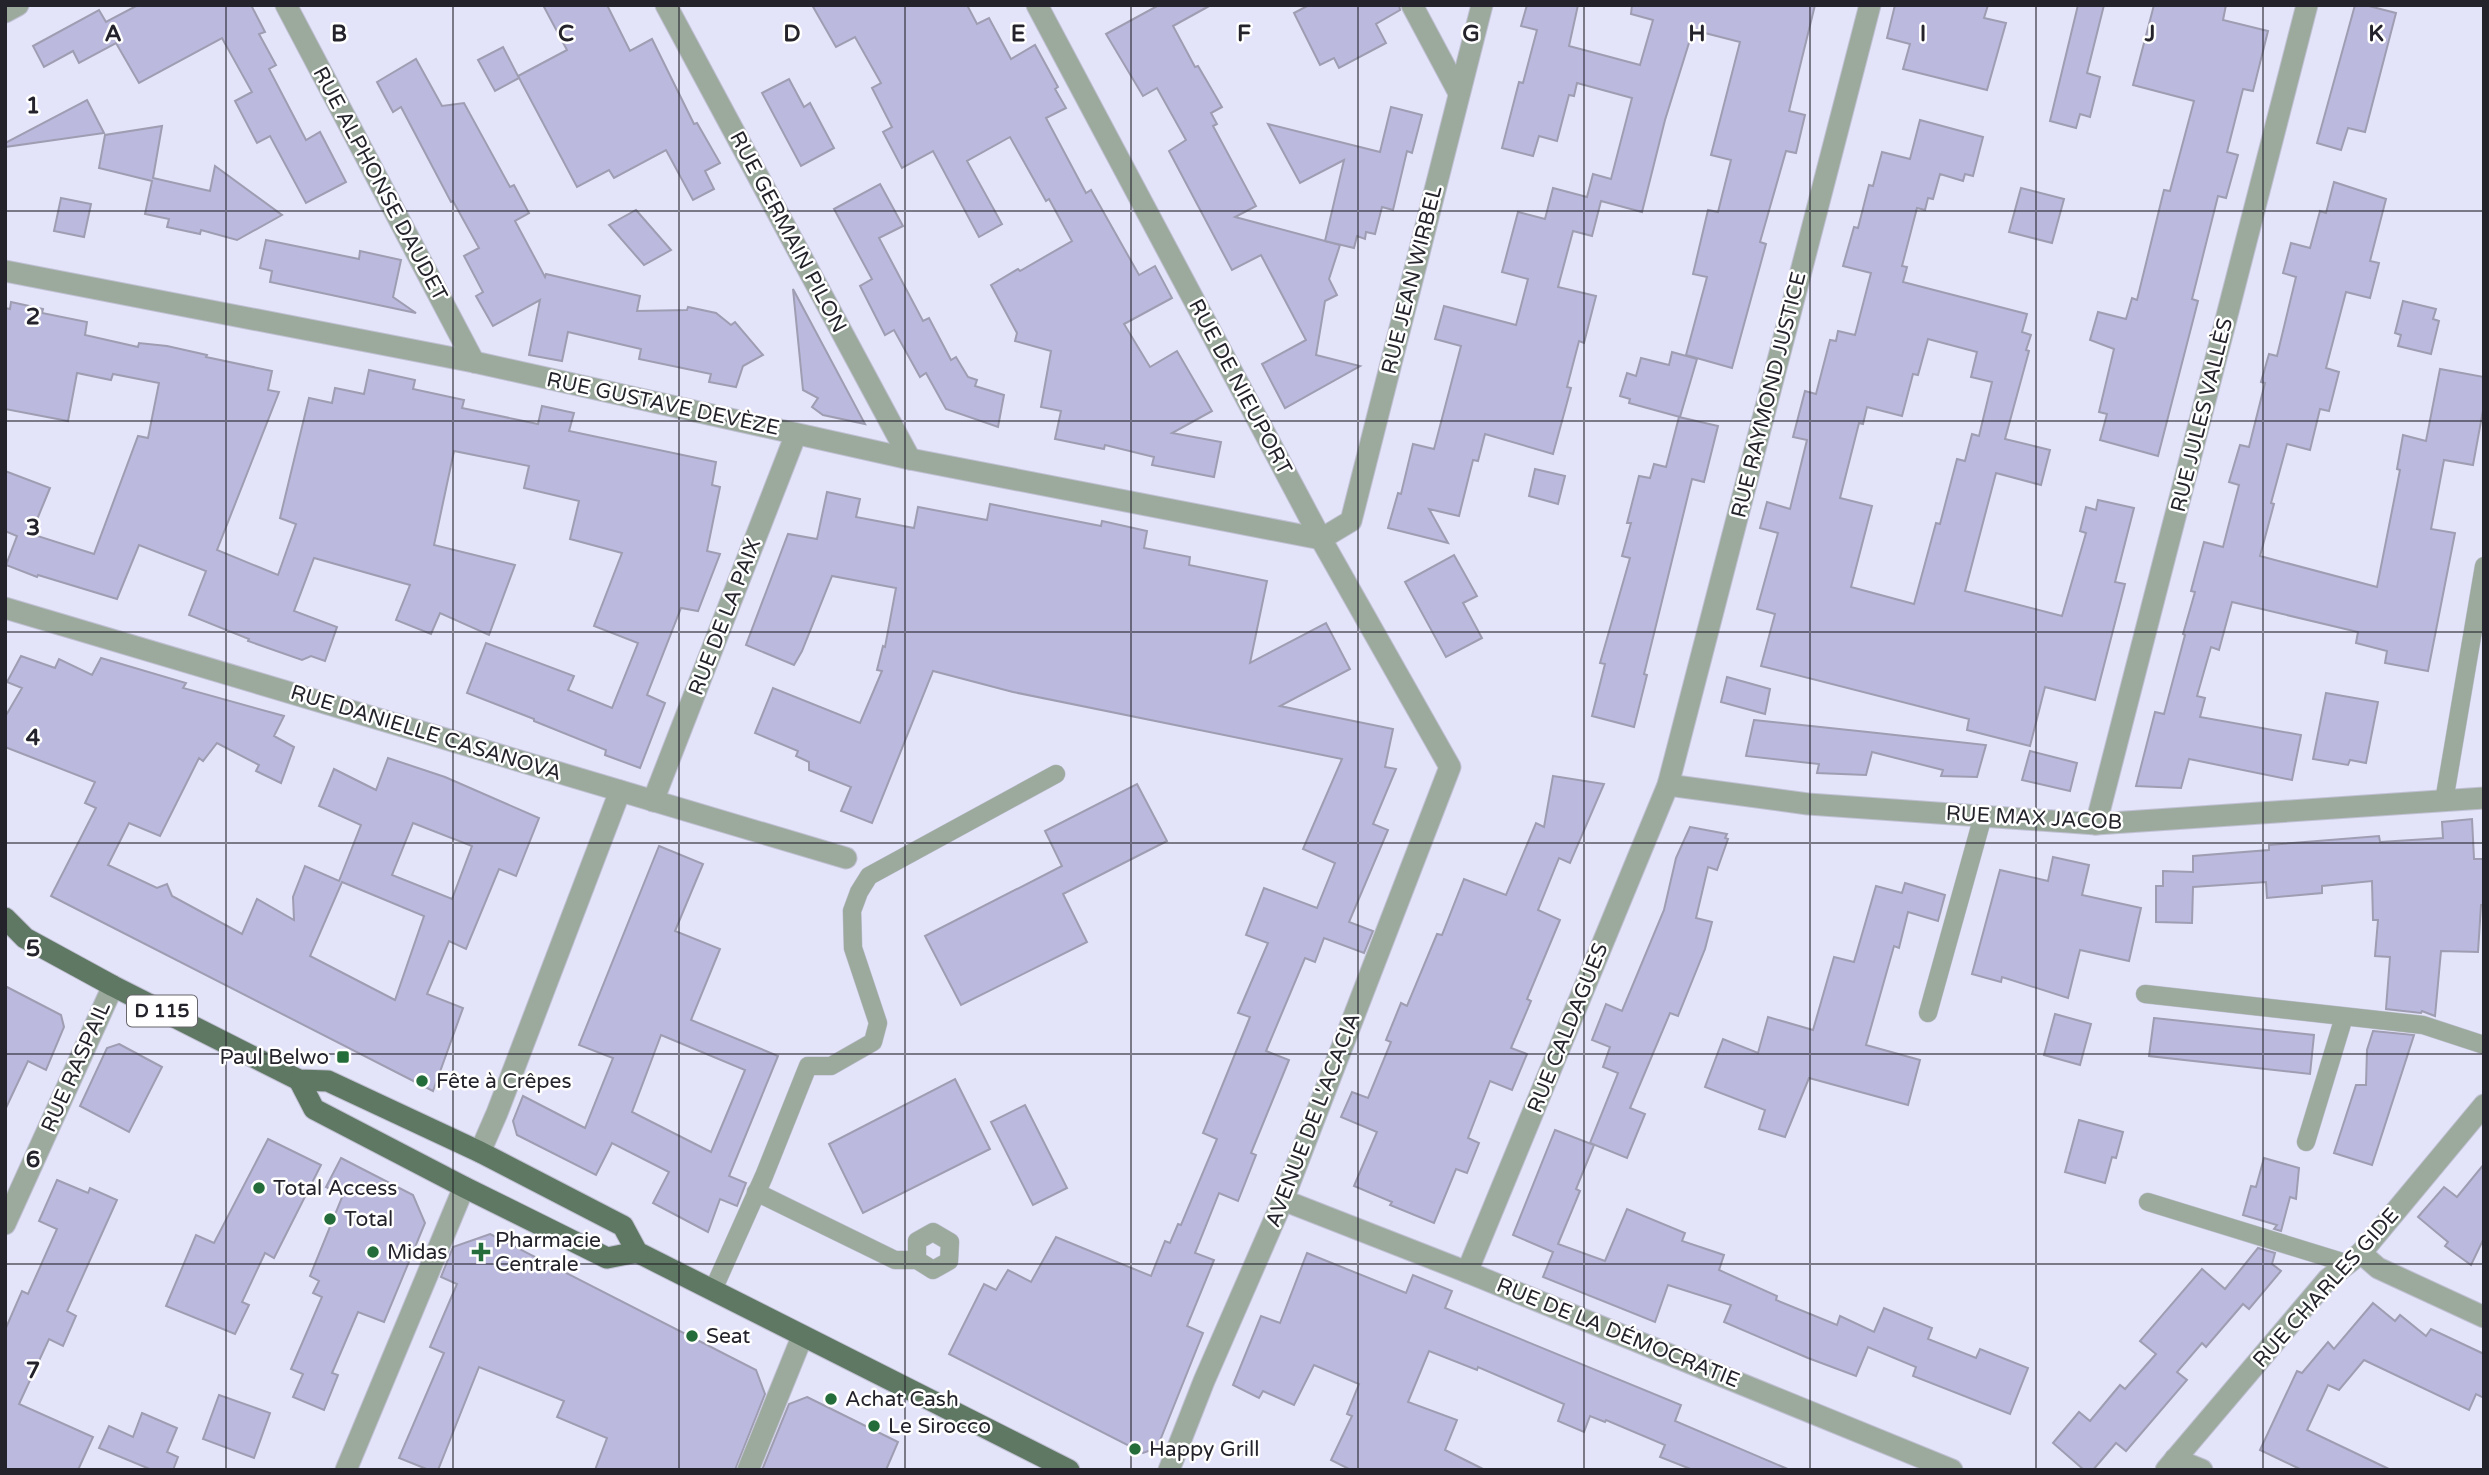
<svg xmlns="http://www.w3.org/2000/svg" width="2489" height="1475" font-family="'Varela Round',sans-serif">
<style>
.building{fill:#bbbade;stroke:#9e9db2;stroke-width:2;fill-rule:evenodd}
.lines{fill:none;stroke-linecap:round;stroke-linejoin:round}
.service-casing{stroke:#c1c0d4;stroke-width:19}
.minor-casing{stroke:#c1c0d4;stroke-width:23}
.tertiary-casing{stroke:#c1c0d4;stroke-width:23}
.primary-casing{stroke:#c1c0d4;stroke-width:23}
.service{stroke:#9caa9e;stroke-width:18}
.minor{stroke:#9caa9e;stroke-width:21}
.tertiary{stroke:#9caa9e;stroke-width:21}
.primary{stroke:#5f7863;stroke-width:21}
.grid{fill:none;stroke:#24232b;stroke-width:2;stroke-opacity:0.55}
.poi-dot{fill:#246c39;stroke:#fff;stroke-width:2.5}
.labels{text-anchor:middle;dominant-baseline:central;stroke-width:5;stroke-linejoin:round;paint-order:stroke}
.shield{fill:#fff;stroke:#66656b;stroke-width:2}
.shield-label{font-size:19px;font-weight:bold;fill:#24232b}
.street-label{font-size:21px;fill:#24232b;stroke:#fff}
.poi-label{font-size:21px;fill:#24232b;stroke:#fff;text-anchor:start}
.grid-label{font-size:23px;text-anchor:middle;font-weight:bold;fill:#24232b;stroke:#fff;stroke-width:5;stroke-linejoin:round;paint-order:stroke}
</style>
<rect width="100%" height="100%" fill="#e3e3f9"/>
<g class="building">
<path d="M138,5H251L265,32L259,34L276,65L269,69L306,140L320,132L346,182L306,203L270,136L257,143L235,101L252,92L222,38L139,83L116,43L79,63L73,51L44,67L33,46L99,10L106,22Z"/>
<path d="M543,5H607L630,51L652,39L694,124L697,123L720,163L705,171L714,189L693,200L666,150L614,178L609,170L577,187L518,76L567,50Z"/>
<path d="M812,5H967L977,24L989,18L1011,59L1035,45L1058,87L1055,89L1066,108L1046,118L1086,193L1091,190L1139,275L1155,266L1172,298L1124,324L1150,367L1177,351L1212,411L1172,433L1221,442L1214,477L1152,465L1154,457L1105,445L1104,449L1055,439L1061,411L1041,407L1051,351L1015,341L1017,333L991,285L1018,269L1020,271L1072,241L1049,199L1046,201L1010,137L967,161L1002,224L979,237L933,151L902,168L883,132L892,127L872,88L881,83L855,37L836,47Z"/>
<path d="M1159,5H1211L1173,26L1195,67L1198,66L1222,107L1211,113L1217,124L1213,126L1256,206L1235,217L1340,245L1329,279L1337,295L1325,301L1316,355L1360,366L1285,408L1262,364L1306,340L1261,255L1232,270L1169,151L1186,140L1157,88L1143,96L1106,34Z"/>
<path d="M1309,5H1399L1400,10L1376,24L1386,43L1339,68L1334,58L1320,65L1294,13Z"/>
<path d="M1527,5H1578L1569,46L1640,65L1653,20L1631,14L1632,5H1815L1789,111L1805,115L1796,153L1786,151L1760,242L1766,244L1732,368L1686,355L1707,277L1693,274L1708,210L1718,212L1731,160L1711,155L1740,42L1693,30L1665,120L1642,212L1601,201L1592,236L1573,231L1558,287L1596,296L1584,343L1579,341L1567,387L1571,388L1553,454L1485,434L1478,461L1473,460L1459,516L1429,509L1448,543L1388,528L1398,493L1401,494L1413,444L1434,449L1461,346L1435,339L1444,306L1516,325L1528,279L1502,272L1518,212L1545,219L1553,188L1587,197L1593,174L1611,179L1632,98L1577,83L1574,96L1569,95L1557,141L1539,136L1533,156L1502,148L1519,82L1523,83L1537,30L1521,26Z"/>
<path d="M1895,5H1988L1984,18L2006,23L1987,90L1903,69L1910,44L1887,38Z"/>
<path d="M2078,5H2104L2087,73L2100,77L2090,117L2080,114L2076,128L2050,121Z"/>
<path d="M2154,5H2226L2223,20L2268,31L2253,91L2243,89L2227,152L2238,155L2226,198L2218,196L2192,299L2198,301L2158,456L2100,440L2107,414L2099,412L2114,349L2090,340L2098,312L2126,319L2132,298L2137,300L2164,190L2170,191L2194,101L2133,85Z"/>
<path d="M2355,5H2365L2396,13L2365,132L2348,128L2341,150L2317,143Z"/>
<path d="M503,47L519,78L495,91L478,60Z"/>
<path d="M416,59L442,106L464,103L510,187L514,185L529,213L515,221L545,277L546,274L640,296L637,311L687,310L688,307L716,313L731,325L735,322L763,355L743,366L736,387L709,382L711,374L639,359L641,349L568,332L562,361L529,355L540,300L493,326L476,296L483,292L464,256L479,248L453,201L451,202L401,107L393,112L377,82Z"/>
<path d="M789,79L804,107L810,103L834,148L801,166L762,93Z"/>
<path d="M87,100L104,133L5,147V143Z"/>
<path d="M1391,107L1422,115L1412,153L1407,151L1393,210L1382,207L1375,234L1366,232L1365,239L1357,236L1354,248L1325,241L1344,160L1300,183L1268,124L1380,152Z"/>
<path d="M1920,120L1983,137L1973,176L1965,174L1963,181L1940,174L1933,199L1928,198L1925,210L1917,208L1902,266L1907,267L1903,282L2027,314L2022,332L2031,335L2026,350L2029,351L2005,439L2050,450L2041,485L1996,473L1965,591L2062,616L2086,533L2080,531L2086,507L2096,510L2098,500L2134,508L2115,582L2125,584L2095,700L2045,687L2030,746L1967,730L1969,719L1761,666L1775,614L1757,609L1778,533L1760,528L1767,502L1790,509L1807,440L1793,437L1805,391L1816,394L1830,340L1836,341L1838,331L1855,335L1871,273L1843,266L1854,227L1858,228L1869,185L1873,186L1882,152L1910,159ZM1928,339L1977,352L1971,377L1992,382L1979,436L1972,434L1965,461L1957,459L1940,524L1936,523L1914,604L1851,587L1872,506L1840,498L1859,423L1863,424L1867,407L1902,416L1913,374L1918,375Z"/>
<path d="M162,126L153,178L210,191L215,166L282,215L237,240L201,230L200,234L167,227L169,219L145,214L152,181L99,168L105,135Z"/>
<path d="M2334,182L2386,199L2370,261L2379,263L2370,298L2346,292L2326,368L2339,372L2329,411L2320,409L2310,450L2287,444L2271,503L2274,504L2260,556L2377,587L2400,470L2397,469L2403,435L2426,441L2440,369L2484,377V405L2473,465L2444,460L2431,529L2455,533L2428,671L2385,663L2387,651L2356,643L2358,632L2232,602L2219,650L2211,647L2197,696L2205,698L2200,717L2301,735L2292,780L2189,759L2181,788L2136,786L2155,712L2164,714L2185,635L2183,634L2195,592L2191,591L2204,542L2223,547L2239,485L2229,482L2240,445L2249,447L2265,383L2261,382L2269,354L2277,356L2296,277L2283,273L2291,243L2310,248L2320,211L2326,213Z"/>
<path d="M880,184L903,226L879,238L923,321L929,318L951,360L956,357L968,377L977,380L975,386L1004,395L998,427L946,409L926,373L920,377L894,330L885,335L860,286L872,279L834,209Z"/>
<path d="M2021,188L2064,199L2052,243L2009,232Z"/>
<path d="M61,198L91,204L84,237L54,231Z"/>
<path d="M636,210L671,250L644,265L609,225Z"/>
<path d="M266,240L359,259L360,251L401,260L393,297L416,313L270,282L272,271L260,268Z"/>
<path d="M793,289L865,424L823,415L812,407L818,398L803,390Z"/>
<path d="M2403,301L2436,309L2433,319L2439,321L2431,354L2398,346L2401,335L2395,333Z"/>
<path d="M11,302L43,309L42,313L87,322L85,335L138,347L139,343L167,346L207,355L206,357L272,371L268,390L279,392L217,550L278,575L296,524L280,518L309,398L332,403L335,388L364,394L369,370L415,380L413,389L464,400L462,408L538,424L542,406L574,413L569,431L716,462L712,485L720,487L707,551L720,554L698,611L681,608L647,695L665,703L640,768L605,755L606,750L534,721V719L467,693L486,643L574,676L568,690L612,708L638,643L594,626L622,553L570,539L579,501L524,488L529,466L454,451L434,545L515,565L489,635L440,613L431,634L396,620L410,585L314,558L294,611L337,627L325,661L311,656L302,660L248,641L249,639L189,615L206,571L139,545L117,599L38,575L37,577L6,565L17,536L5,531V471L50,488L31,534L94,554L138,436L148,438L159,383L113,374L111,380L77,373L68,421L5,409V308L10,309Z"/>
<path d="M1672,352L1697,359L1680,417L1629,403L1630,399L1620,396L1627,373L1636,376L1641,358L1669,365Z"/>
<path d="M1679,417L1718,426L1704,482L1692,479L1644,674L1647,675L1634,727L1592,716L1605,664L1600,663L1630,558L1622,556L1631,523H1627L1639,476L1650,478L1654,464L1666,467Z"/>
<path d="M1535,469L1565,476L1558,504L1529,496Z"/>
<path d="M827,492L860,499L856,517L914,528L918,507L987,520L990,504L1101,526L1102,521L1147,531L1144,548L1190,557L1189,565L1267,581L1250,663L1326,623L1350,669L1280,706L1393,729L1385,767L1396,769L1373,824L1388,830L1349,922L1373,931L1364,953L1324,938L1315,962L1305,958L1266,1051L1289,1060L1251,1153L1256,1155L1238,1201L1219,1193L1195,1253L1214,1260L1187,1326L1203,1333L1157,1448L1143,1453L949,1354L984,1284L996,1290L1008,1270L1031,1282L1056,1237L1151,1276L1165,1241L1170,1243L1178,1224L1181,1225L1217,1139L1203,1133L1250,1017L1238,1013L1268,943L1246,935L1264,888L1317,908L1335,863L1303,849L1342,759L1013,692L933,671L872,823L841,811L851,787L809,770V762L796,756L798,751L755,733L773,688L860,723L882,671L877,670L883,646L885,647L896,588L832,576L802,651L794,665L746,645L788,534L817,539Z"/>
<path d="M1454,555L1477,596L1463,603L1482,638L1446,657L1405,582Z"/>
<path d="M21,656L55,668L59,659L92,675L101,658L186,683L183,688L284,716L274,736L294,747L281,783L256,771L259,765L217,743L203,761L199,758L160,836L129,823L108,865L157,888L167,884L172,896L242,934L257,899L294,920L293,897L305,866L339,881L361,825L319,806L334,769L376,790L388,758L445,777L539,818L516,876L499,869L466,949L449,941L427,994L463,1008L433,1091L51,896L96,808L85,803L95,782L5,747V717L22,688L7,682ZM413,823L472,846L452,899L392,875ZM342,882L424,916L395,1000L310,956Z"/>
<path d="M1727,677L1770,689L1765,714L1721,702Z"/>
<path d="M2326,693L2378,702L2366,763L2350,760L2348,765L2313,759Z"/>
<path d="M1754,720L1877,733L1986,745L1977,777L1941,776L1943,770L1872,752L1866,775L1817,773L1819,764L1746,756Z"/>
<path d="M2030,751L2077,763L2070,791L2022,780Z"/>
<path d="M1553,776L1604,784L1570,863L1559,858L1538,910L1560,920L1527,999L1531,1001L1511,1048L1527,1054L1512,1090L1490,1081L1468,1138L1479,1143L1467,1173L1456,1169L1434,1223L1390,1205L1392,1202L1354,1186L1377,1132L1341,1117L1352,1092L1368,1098L1391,1042L1386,1040L1401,1003L1407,1006L1437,934L1442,935L1464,879L1506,895L1536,823L1544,827Z"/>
<path d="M1137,784L1167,841L1063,894L1087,942L961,1005L925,936L1062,866L1045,831Z"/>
<path d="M2472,819L2474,859H2484V905H2481L2478,952L2441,951L2435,1016L2422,1011L2421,1013L2386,1009L2390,957L2375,956L2378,920H2373L2372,881L2322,886V893L2267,898L2266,882L2193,887L2192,923L2156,922V886H2163V871L2193,872V856L2269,850V845L2379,836L2380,842L2443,838L2442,822Z"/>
<path d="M1690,827L1727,834L1725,838L1728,839L1717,870L1708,867L1696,918L1712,922L1705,949L1678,1016L1670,1013L1630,1108L1645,1114L1627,1158L1590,1143L1618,1073L1603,1067L1610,1047L1592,1040L1606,1004L1622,1011L1664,910L1676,858Z"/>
<path d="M659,846L703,864L675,931L720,949L691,1020L778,1056L729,1176L746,1183L737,1206L720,1199L708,1232L653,1203L669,1172L612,1143L596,1175L517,1135L513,1121L523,1096L585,1128L613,1058L579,1045ZM661,1035L745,1070L711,1152L632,1112Z"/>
<path d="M2053,857L2089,865L2082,895L2141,908L2129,961L2080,950L2068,998L2002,977L2001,982L1972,974L2000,870L2048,881Z"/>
<path d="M1905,883L1945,895L1938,921L1908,912L1899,948L1894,946L1866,1045L1920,1060L1908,1105L1809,1078L1785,1137L1759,1129L1765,1110L1705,1087L1723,1039L1758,1053L1768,1017L1813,1030L1834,957L1854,962L1876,886L1902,893Z"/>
<path d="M5,986L61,1015L64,1027L46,1070L28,1061L5,1110Z"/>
<path d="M2055,1014L2091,1024L2080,1065L2044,1055Z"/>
<path d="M2154,1018L2314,1035L2310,1074L2149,1056Z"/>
<path d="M2373,1031L2414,1035L2372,1165L2334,1153L2356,1085H2366L2367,1050Z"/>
<path d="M119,1044L162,1067L129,1132L80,1106L107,1048Z"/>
<path d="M955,1079L990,1149L863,1213L829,1144Z"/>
<path d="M1025,1105L1067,1188L1033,1205L991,1122Z"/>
<path d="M2079,1120L2123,1132L2116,1158L2112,1157L2105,1183L2065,1172Z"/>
<path d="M1555,1130L1594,1145L1576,1189L1580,1191L1558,1244L1605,1261L1627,1209L1685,1233L1682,1241L1724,1255L1719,1270L1777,1296L1776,1300L1837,1325L1840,1316L1874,1332L1884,1308L1932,1328L1928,1339L1976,1358L1980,1349L2028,1368L2010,1414L1913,1376L1916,1367L1868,1347L1856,1376L1808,1358L1724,1322L1731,1305L1668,1285L1655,1322L1543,1277L1553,1252L1513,1235Z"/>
<path d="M268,1139L321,1165L274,1258L265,1253L242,1302L249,1305L235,1334L166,1306L196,1235L214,1243Z"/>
<path d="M341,1158L413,1195L425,1223L384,1322L358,1312L332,1373L338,1375L324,1410L293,1397L303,1374L291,1369L322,1297L313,1293L319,1281L310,1276L343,1195L326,1187Z"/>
<path d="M2264,1158L2299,1168L2296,1199L2290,1197L2281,1231L2274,1229L2277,1225L2243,1215L2251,1186L2256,1187Z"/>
<path d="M2484,1164V1238L2471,1265L2445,1246L2448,1242L2418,1217L2444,1187L2457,1197Z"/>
<path d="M57,1180L88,1193L90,1188L117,1200L67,1311L76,1316L63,1346L49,1339L19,1404L93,1437L78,1470H5V1330L22,1291L28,1294L57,1229L39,1221Z"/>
<path d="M490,1234L756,1370L765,1394L735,1470H595L607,1438L557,1417L564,1401L479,1367L438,1470H429L399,1458L444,1353L430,1347L457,1284L441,1277L453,1247Z"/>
<path d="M2258,1248L2275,1253L2272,1264L2281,1271L2249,1309L2243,1304L2206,1347L2202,1343L2177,1372L2187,1380L2126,1451L2116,1443L2093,1470H2084L2053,1443L2079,1412L2090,1421L2120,1385L2125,1389L2156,1354L2140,1341L2202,1269L2225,1289Z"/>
<path d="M1307,1253L1406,1293L1413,1275L1452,1291L1445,1308L1681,1405L1675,1421L1790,1470H1693L1660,1457L1665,1445L1606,1420L1605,1422L1590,1416L1584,1432L1558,1421L1564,1404L1478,1367L1477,1370L1429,1351L1408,1402L1457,1420L1445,1450L1485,1470H1351L1331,1460L1352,1416L1347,1414L1359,1384L1314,1365L1294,1405L1263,1391L1259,1398L1233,1385L1261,1316L1280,1323Z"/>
<path d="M2373,1303L2395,1321L2400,1315L2426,1336L2431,1329L2484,1354V1398L2476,1394L2469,1410L2364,1360L2339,1390L2328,1385L2307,1430L2391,1470H2302L2260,1450L2297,1371L2302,1373L2328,1342L2334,1349Z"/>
<path d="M219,1395L270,1413L254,1458L203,1439Z"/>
<path d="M807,1397L898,1442L886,1470H762L789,1404Z"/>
<path d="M142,1413L177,1428L167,1452L178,1457L173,1470H152L99,1448L109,1426L133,1437Z"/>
</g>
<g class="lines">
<defs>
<g id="service">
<path d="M2444,801L2484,566"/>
<path d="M2145,994L2423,1025L2484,1045"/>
<path d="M1928,1013L1983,816"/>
<path d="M2306,1142L2344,1017"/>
<path d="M756,1192L895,1260H917L933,1270L949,1261L950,1242L933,1232L917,1241V1260"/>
<path d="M2148,1202L2349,1264"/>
<path d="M713,1290L764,1176L808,1066H831L873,1042L878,1023L853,948L852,911L859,892L869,876L1056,774"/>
</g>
<g id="minor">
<path d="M286,5L474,362"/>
<path d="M666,5L910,459"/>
<path d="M1037,5L1321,539L1450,767L1283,1200L1204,1381L1169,1470"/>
<path d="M1412,5L1459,93"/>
<path d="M5,12L18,5"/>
<path d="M5,271L474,362L910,459L1321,539"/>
<path d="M1321,539L1351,521L1482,5"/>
<path d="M5,608L846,858"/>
<path d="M1668,785L1808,804L2096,824L2484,798"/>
<path d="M653,801L796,434"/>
<path d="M2096,824L2307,5"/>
<path d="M480,1152L497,1113L620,791"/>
<path d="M1283,1200L1467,1272L1952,1470"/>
<path d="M5,1224L113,986"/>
<path d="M2361,1253L2378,1268L2484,1317"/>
<path d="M1467,1272L1668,785L1870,5"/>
<path d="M2175,1459L2202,1470"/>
<path d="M346,1470L464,1187"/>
<path d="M748,1470L802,1337"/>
</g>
<path id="tertiary" d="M2166,1470L2328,1279L2361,1253L2484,1105"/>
<g id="primary">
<path d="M5,918L25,938L113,986L299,1080L328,1081L480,1152L623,1226L637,1252L1069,1470"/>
<path d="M299,1080L314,1109L464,1187L607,1258L637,1252"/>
</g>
</defs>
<use href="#service" class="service-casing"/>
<use href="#minor" class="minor-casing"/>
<use href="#tertiary" class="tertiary-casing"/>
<use href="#primary" class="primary-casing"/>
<use href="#service" class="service"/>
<use href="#minor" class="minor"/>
<use href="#tertiary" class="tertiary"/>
<use href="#primary" class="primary"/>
</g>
<path class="grid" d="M226,5V1470M453,5V1470M679,5V1470M905,5V1470M1131,5V1470M1358,5V1470M1584,5V1470M1810,5V1470M2036,5V1470M2263,5V1470M5,211H2484M5,421H2484M5,632H2484M5,843H2484M5,1054H2484M5,1264H2484"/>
<g class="poi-dot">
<rect x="336" y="1050" width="14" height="14" rx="3.5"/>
<circle cx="422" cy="1081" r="7"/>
<circle cx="259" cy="1188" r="7"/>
<circle cx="330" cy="1219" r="7"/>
<circle cx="373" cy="1252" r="7"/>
<path d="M477.5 1241.5h7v7h7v7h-7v7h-7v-7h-7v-7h7z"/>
<circle cx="692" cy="1336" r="7"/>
<circle cx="831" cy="1399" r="7"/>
<circle cx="874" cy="1426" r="7"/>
<circle cx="1135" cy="1449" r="7"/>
</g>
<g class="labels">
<rect class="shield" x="127" y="995.5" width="70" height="31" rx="5"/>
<g class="shield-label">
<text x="162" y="1011">D 115</text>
</g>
<g class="street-label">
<text transform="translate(380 184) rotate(62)">RUE ALPHONSE DAUDET</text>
<text transform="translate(788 232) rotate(62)">RUE GERMAIN PILON</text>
<text transform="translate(1412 280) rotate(-76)">RUE JEAN WIRBEL</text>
<text transform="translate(1240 387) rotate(62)">RUE DE NIEUPORT</text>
<text transform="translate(1769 395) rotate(-76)">RUE RAYMOND JUSTICE</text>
<text transform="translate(663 404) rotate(12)">RUE GUSTAVE DEVÈZE</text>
<text transform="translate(2202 415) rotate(-76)">RUE JULES VALLÈS</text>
<text transform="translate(725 617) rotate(-69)">RUE DE LA PAIX</text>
<text transform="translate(426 733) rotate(17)">RUE DANIELLE CASANOVA</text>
<text transform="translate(2034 818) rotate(3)">RUE MAX JACOB</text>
<text transform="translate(1568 1028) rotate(-68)">RUE CALDAGUES</text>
<text transform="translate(76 1067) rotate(-66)">RUE RASPAIL</text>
<text transform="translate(1313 1120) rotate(-69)">AVENUE DE L'ACACIA</text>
<text transform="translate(2326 1288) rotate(-48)">RUE CHARLES GIDE</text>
<text transform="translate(1618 1333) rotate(22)">RUE DE LA DÉMOCRATIE</text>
</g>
<g class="poi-label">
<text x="329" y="1057" text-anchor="end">Paul Belwo</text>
<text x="436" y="1081">Fête à Crêpes</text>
<text x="273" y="1188">Total Access</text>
<text x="344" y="1219">Total</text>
<text x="495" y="1240">Pharmacie<tspan x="495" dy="24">Centrale</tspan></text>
<text x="387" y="1252">Midas</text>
<text x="706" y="1336">Seat</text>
<text x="845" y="1399">Achat Cash</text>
<text x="888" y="1426">Le Sirocco</text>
<text x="1149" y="1449">Happy Grill</text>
</g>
</g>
<g class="grid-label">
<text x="113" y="41">A</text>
<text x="339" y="41">B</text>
<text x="566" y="41">C</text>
<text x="792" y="41">D</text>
<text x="1018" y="41">E</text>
<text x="1244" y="41">F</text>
<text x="1471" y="41">G</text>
<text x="1697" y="41">H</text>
<text x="1923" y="41">I</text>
<text x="2150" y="41">J</text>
<text x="2376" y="41">K</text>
<text x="33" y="113">1</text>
<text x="33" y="324">2</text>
<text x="33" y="535">3</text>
<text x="33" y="745">4</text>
<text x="33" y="956">5</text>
<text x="33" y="1167">6</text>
<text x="33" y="1378">7</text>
</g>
<rect width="2489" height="1475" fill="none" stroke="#24232b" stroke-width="14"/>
</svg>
